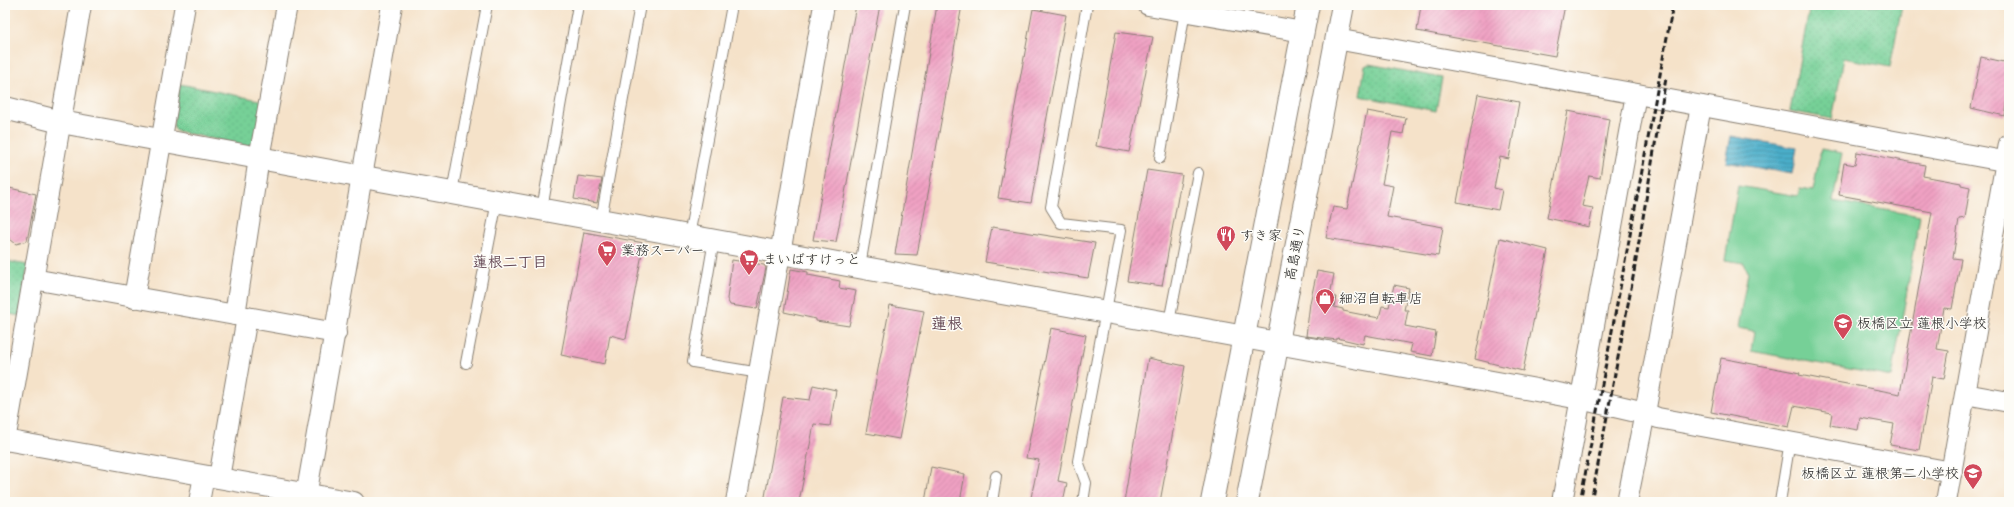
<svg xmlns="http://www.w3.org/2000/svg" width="2014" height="507" font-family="Sriracha,'Klee One',sans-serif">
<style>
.grass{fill:url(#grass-dots);stroke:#49765a}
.pitch{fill:#76d097;stroke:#49765a}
.water{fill:url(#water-rules);stroke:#346573}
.building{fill:url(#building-hatch)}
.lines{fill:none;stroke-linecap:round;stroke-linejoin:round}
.service-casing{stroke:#887f72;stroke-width:12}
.minor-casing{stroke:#887f72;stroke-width:22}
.tertiary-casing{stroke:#887f72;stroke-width:24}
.secondary-casing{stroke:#887f72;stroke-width:24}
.service{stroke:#fff;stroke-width:10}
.minor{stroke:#fff;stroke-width:20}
.tertiary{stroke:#fff;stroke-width:22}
.secondary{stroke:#fff;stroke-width:22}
.rail{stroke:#1c1c1c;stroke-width:3;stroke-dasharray:6 3;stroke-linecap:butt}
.labels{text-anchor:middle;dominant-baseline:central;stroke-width:3;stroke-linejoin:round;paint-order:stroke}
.poi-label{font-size:14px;fill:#1c1c1c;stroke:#fdfcf7;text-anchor:start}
.street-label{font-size:14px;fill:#1c1c1c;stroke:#fdfcf7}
.neighbourhood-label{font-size:15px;font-weight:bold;fill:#664a56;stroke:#fdfcf7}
.quarter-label{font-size:16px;font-weight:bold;fill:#664a56;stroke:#fdfcf7}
</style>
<defs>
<pattern id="grass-dots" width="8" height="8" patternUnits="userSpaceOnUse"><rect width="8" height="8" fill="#76d097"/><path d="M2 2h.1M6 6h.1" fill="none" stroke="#66b282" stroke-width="1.8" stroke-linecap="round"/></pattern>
<pattern id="water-rules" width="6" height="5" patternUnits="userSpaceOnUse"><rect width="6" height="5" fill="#4baeca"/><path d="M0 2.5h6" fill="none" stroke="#3e8da3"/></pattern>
<pattern id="building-hatch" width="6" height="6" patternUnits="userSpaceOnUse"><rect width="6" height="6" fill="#efa0c2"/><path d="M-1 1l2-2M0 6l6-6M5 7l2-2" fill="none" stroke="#cc89a6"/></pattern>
</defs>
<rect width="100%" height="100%" fill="#fdfcf7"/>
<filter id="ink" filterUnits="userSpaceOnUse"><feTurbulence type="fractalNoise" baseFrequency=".025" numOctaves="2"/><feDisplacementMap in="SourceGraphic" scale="8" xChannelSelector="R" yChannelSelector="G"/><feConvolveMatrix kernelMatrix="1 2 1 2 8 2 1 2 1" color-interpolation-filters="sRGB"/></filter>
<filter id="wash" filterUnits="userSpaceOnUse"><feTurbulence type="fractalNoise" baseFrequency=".012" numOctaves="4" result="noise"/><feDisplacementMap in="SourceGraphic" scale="16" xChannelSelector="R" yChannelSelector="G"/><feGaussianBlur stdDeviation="0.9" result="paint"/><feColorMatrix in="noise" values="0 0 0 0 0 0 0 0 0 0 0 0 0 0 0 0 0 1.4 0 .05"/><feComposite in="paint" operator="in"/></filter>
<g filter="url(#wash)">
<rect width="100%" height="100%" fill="#f5e2c9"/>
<g class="grass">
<path d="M1810,5H1902L1890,67L1844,58L1832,119L1790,111Z"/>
<path d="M1369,64L1442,78L1436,111L1360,96L1365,66Z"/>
<path d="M180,84L264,101L257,141L247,146L176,131L173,125Z"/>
<path d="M5,261L28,265L20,316L5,313Z"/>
</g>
<path class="pitch" d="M1821,149L1842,153L1833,201L1920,216L1892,377L1751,351L1754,331L1738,328L1748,272L1744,263L1725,260L1738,186L1798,196L1800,188L1813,190Z"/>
<path class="water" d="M1731,136L1797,148L1792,174L1726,162Z"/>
<g id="blocks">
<g class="building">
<path d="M856,5H880L836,242L813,240Z"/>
<path d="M937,5H962L917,255L895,254Z"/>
<path d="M1421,5H1565L1555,56L1417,31Z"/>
<path d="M1033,9L1066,15L1031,203L998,198Z"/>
<path d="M1116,32L1153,37L1129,152L1096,146Z"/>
<path d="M1981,57L2009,63V93L2005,116L1971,108Z"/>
<path d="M1478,94L1519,102L1509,159L1500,157L1494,188L1502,190L1498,210L1457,202Z"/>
<path d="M1367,111L1406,118L1403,134L1392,132L1382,184L1393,186L1387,217L1443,227L1438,256L1326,238L1333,207L1347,209Z"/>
<path d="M1568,111L1609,119L1600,178L1589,176L1582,206L1593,208L1589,227L1547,218Z"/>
<path d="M1857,152L1925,165L1923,176L1961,183V185L1970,187L1965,218L1959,219L1953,258L1961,259L1952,309L1944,308L1937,349L1949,351L1944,379L1932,377L1919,450L1890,445L1894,424L1860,418L1858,430L1830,425L1832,413L1794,406L1789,427L1711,412L1721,358L1800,373L1799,375L1900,394L1932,212L1839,195L1844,163L1855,165Z"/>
<path d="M1147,170L1182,175L1162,286L1127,281Z"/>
<path d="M578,176L602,179L597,203L574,199Z"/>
<path d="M5,187L36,194L27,241L16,244L5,235Z"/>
<path d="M992,227L1095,243L1088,278L985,262Z"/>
<path d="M584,232L644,243L626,339L610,335L605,364L561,355Z"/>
<path d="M1500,238L1548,250L1523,371L1475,359Z"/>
<path d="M732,260L764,265L766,268L757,309L730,305L727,299Z"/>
<path d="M791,269L808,272V275L840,281L839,288L856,291L849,326L816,321V319L784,312Z"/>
<path d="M1317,271L1334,274L1330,296L1336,297L1334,307L1343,309V311L1379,318L1382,306L1389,307L1394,285L1409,288L1404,310H1408L1405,326L1436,332L1432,356L1410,352L1412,344L1365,335L1363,344L1337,338V340L1306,336L1310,303Z"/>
<path d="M890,305L924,311L899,439L866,433Z"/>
<path d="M1051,328L1086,335L1058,481L1067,483L1063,502H1030L1039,460L1026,458Z"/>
<path d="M1148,358L1185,366L1160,502H1124Z"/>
<path d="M813,385L836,390L830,426L814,424L799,502H764L783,397L810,400Z"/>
<path d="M931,467L965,474L960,502H925Z"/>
</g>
</g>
</g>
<g filter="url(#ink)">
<use href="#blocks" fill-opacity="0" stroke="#887f72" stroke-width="1"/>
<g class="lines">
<defs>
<g id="service">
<path d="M1160,158L1185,11"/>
<path d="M452,192L487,5"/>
<path d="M542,209L578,5"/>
<path d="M601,220L640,5"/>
<path d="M689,236L732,5"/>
<path d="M714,240L693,362L760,373"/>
<path d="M860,266L905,5"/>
<path d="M1169,322L1198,173"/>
<path d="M466,363L497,201"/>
<path d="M992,502L996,476"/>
<path d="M1083,502L1086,483L1078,461L1121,230L1061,223L1051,207L1087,5"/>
<path d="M1780,502L1790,441"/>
</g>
<g id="minor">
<path d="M1148,5L1303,32"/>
<path d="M1336,39L2009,162"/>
<path d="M33,279L336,333"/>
<path d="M134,298L185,5"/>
<path d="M235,315L259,158L287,5"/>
<path d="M1965,394L2009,402"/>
<path d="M1645,413L1658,418L1952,472"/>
<path d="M5,440L354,502"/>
<path d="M5,441L81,5"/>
<path d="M219,478L247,317"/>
<path d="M199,502L204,476"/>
<path d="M305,502L392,5"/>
<path d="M736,502L824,5"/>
<path d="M1562,502L1636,94"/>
<path d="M1627,502L1645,413L1701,106"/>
<path d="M1946,502L2009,144"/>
</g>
<path id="tertiary" d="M5,108L61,122L259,158L1580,398L1645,413"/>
<g id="secondary">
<path d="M1212,502L1308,5"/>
<path d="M1247,502L1343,5"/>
</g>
</defs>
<use href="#service" class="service-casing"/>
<use href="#minor" class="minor-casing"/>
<use href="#tertiary" class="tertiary-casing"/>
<use href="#secondary" class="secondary-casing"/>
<use href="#service" class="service"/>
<use href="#minor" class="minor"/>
<use href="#tertiary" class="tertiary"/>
<use href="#secondary" class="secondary"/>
<g class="rail">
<path d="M1580,502L1673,5"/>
<path d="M1591,502L1634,272L1666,78"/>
</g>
</g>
</g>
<defs>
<symbol id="restaurant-pin" viewBox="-11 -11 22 30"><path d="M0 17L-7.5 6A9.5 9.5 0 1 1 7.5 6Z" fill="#d1495b" stroke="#fdfcf7"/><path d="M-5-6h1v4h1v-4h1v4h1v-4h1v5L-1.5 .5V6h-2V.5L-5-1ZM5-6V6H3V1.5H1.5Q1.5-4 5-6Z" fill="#fff"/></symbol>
<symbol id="supermarket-pin" viewBox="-11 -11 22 30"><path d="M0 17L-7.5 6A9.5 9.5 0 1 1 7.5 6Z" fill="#d1495b" stroke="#fdfcf7"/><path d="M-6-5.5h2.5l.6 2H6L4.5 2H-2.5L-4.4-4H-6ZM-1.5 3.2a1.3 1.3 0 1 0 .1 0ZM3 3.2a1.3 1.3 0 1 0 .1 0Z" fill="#fff"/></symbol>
<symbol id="shop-pin" viewBox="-11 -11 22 30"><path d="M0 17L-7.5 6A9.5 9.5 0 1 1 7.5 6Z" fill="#d1495b" stroke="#fdfcf7"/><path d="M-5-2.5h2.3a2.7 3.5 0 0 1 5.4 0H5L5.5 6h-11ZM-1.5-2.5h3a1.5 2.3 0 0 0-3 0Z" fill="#fff"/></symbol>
<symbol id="school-pin" viewBox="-11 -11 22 30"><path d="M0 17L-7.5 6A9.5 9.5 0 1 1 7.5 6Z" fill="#d1495b" stroke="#fdfcf7"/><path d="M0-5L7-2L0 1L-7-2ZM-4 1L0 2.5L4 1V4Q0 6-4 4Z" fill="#fff"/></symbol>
</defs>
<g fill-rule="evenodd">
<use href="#restaurant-pin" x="1215" y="224" width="22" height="30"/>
<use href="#supermarket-pin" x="596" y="239" width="22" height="30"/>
<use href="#supermarket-pin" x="738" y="248" width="22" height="30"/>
<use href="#shop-pin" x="1314" y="287" width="22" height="30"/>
<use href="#school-pin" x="1832" y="312" width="22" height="30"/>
<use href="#school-pin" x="1962" y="462" width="22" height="30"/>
</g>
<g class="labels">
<g class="poi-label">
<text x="1240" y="235">すき家</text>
<text x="621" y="250">業務スーパー</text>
<text x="763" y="259">まいばすけっと</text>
<text x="1339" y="298">細沼自転車店</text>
<text x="1857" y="323">板橋区立 蓮根小学校</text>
<text x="1959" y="473" text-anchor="end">板橋区立 蓮根第二小学校</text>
</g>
<g class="street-label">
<text transform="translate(1295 253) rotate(-79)">高島通り</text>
</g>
<g class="neighbourhood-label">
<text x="510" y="262">蓮根二丁目</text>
</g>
<g class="quarter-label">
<text x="947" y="323">蓮根</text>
</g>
</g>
<rect width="2014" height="507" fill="none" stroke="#fdfcf7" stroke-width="20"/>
</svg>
